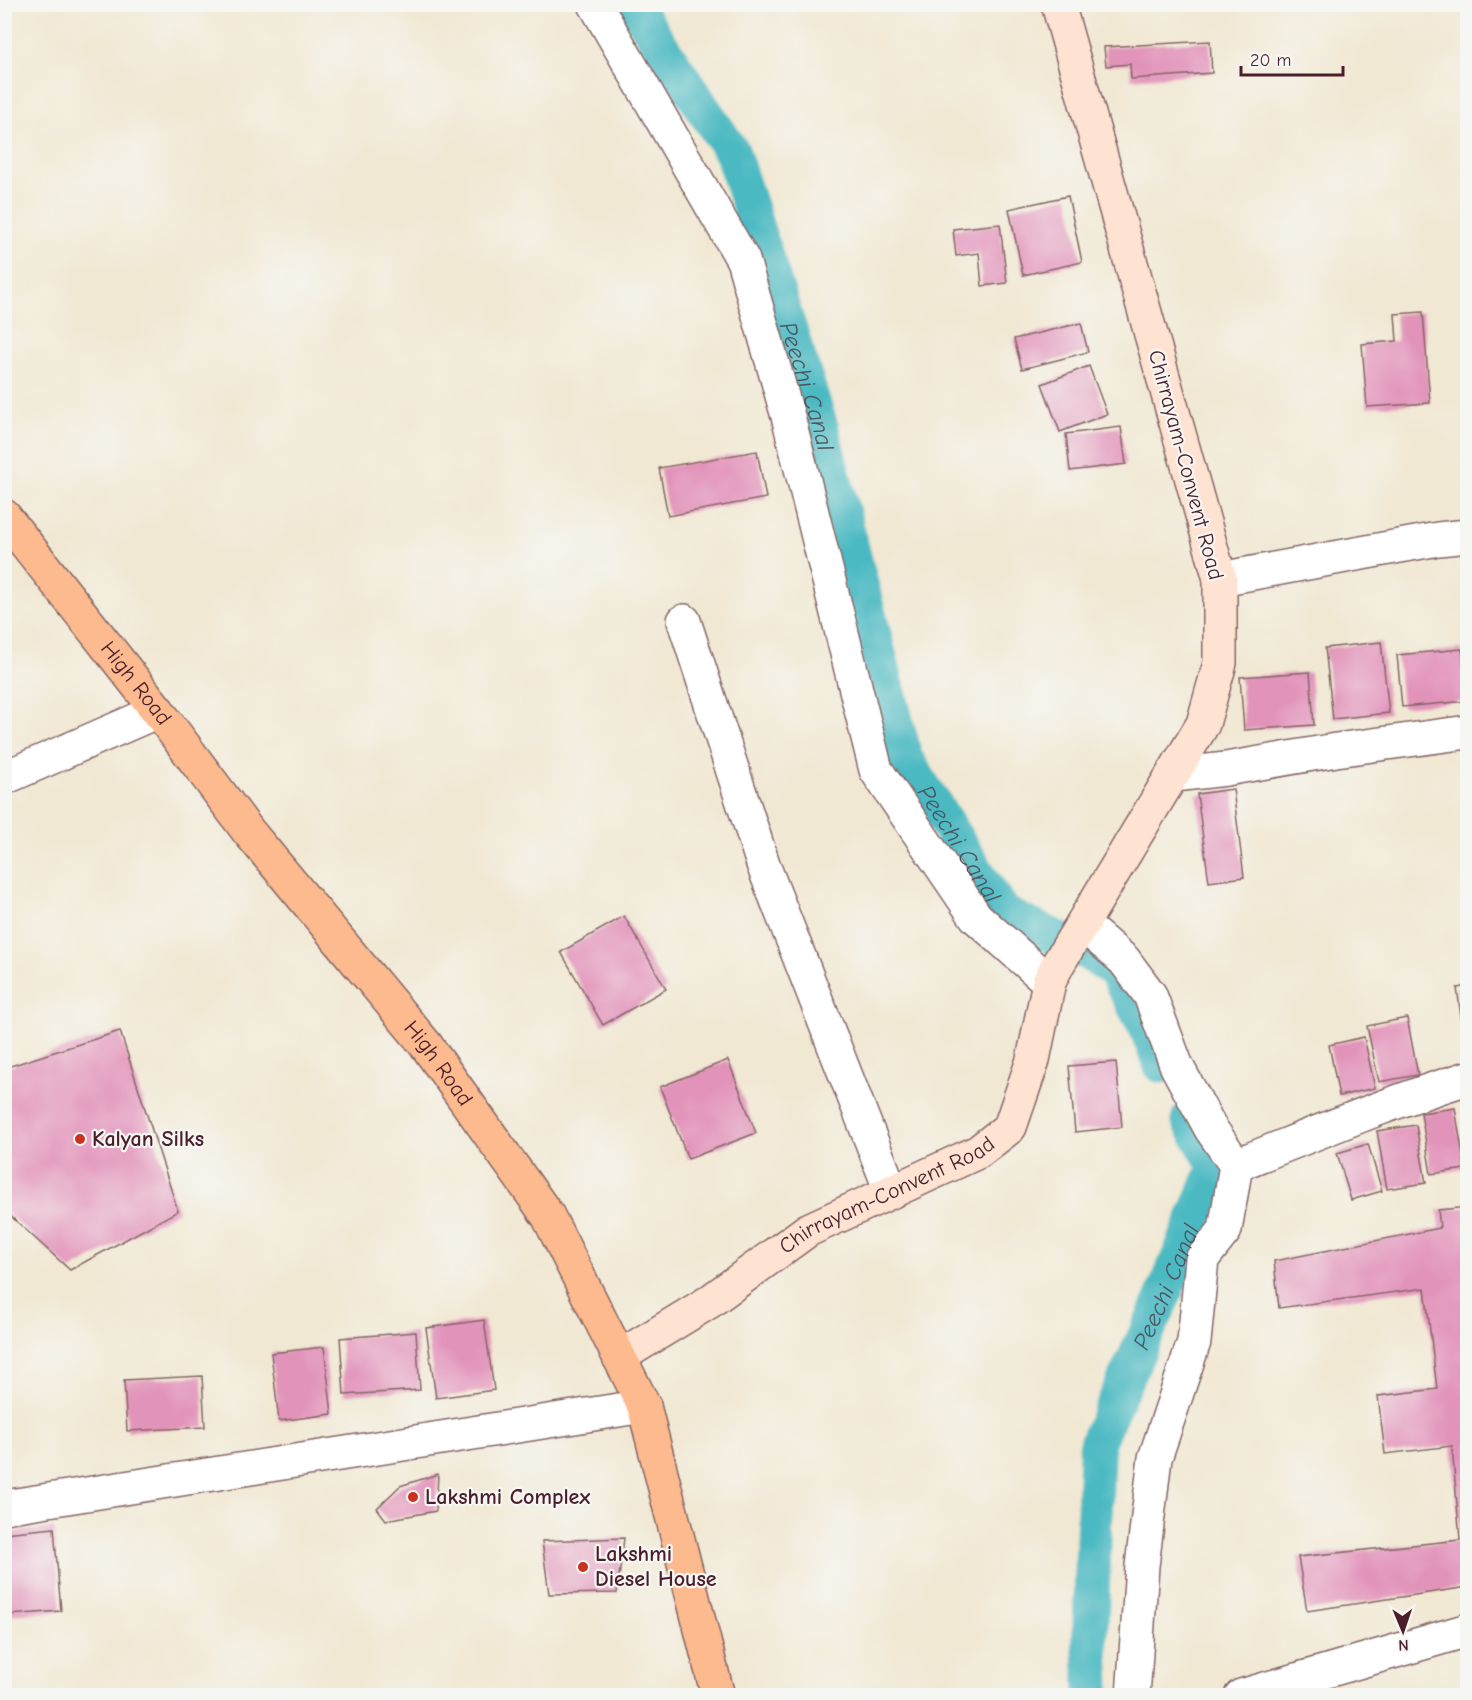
<svg xmlns="http://www.w3.org/2000/svg" width="1472" height="1700" font-family="'Comic Neue',sans-serif">
<style>
.lines{fill:none;stroke-linecap:round;stroke-linejoin:round}
.canal{stroke:#4bb9c2;stroke-width:36}
.building{fill:#e293ba}
.street-casing{stroke:#846566;stroke-width:36}
.secondary-casing{stroke:#846566;stroke-width:36}
.primary-casing{stroke:#846566;stroke-width:36}
.street{stroke:#fff;stroke-width:33}
.secondary{stroke:#fee3d2;stroke-width:33}
.primary{stroke:#fcba8e;stroke-width:33}
.poi-dot{fill:#c8321e;stroke:#f6f6f2;stroke-width:2}
.labels{text-anchor:middle;dominant-baseline:central;stroke-width:4.5;stroke-linejoin:round;paint-order:stroke}
.street-label{font-size:22px;fill:#4a1f2b;stroke:#f6f6f2}
.poi-label{font-size:22px;font-weight:bold;fill:#4a1f2b;stroke:#f6f6f2;text-anchor:start}
.water-label{font-size:24px;font-style:italic;fill:#4a5560;stroke:#f6f6f2}
</style>
<rect width="100%" height="100%" fill="#f6f6f2"/>
<filter id="ink" filterUnits="userSpaceOnUse"><feTurbulence type="fractalNoise" baseFrequency=".0167" numOctaves="2"/><feDisplacementMap in="SourceGraphic" scale="12" xChannelSelector="R" yChannelSelector="G"/><feConvolveMatrix kernelMatrix="1 2 1 2 8 2 1 2 1" color-interpolation-filters="sRGB"/></filter>
<filter id="wash" filterUnits="userSpaceOnUse"><feTurbulence type="fractalNoise" baseFrequency=".008" numOctaves="4" result="noise"/><feDisplacementMap in="SourceGraphic" scale="24" xChannelSelector="R" yChannelSelector="G"/><feGaussianBlur stdDeviation="1.35" result="paint"/><feColorMatrix in="noise" values="0 0 0 0 0 0 0 0 0 0 0 0 0 0 0 0 0 1.4 0 .05"/><feComposite in="paint" operator="in"/></filter>
<g filter="url(#wash)">
<rect width="100%" height="100%" fill="#f1e8d3"/>
<g class="lines">
<g class="canal">
<path id="s1" d="M633,4L732,152L820,425L905,758L1003,913L1088,953L1115,970L1146,1027L1161,1065"/>
<path id="s2" d="M1093,1696L1090,1640L1097,1442L1162,1299L1216,1166L1189,1119"/>
</g>
</g>
<g id="blocks">
<g class="building">
<path d="M1210,41L1212,73L1131,79L1130,64L1106,66L1104,47Z"/>
<path d="M1068,196L1082,262L1023,275L1009,209Z"/>
<path d="M1000,224L1007,283L982,286L979,253L956,256L953,229Z"/>
<path d="M1423,312L1430,403L1367,407L1362,344L1397,341L1395,314Z"/>
<path d="M1081,323L1088,352L1022,369L1014,339Z"/>
<path d="M1089,366L1107,414L1060,432L1042,384Z"/>
<path d="M1121,427L1126,464L1070,471L1066,434Z"/>
<path d="M757,451L766,498L668,516L659,468Z"/>
<path d="M1468,539V568H1463L1462,540Z"/>
<path d="M1381,642L1389,713L1333,719L1325,648Z"/>
<path d="M1462,649L1467,701L1402,707L1397,655Z"/>
<path d="M1310,672L1314,725L1244,730L1240,677Z"/>
<path d="M1233,789L1244,877L1209,882L1197,794Z"/>
<path d="M624,916L666,989L603,1025L561,952Z"/>
<path d="M1468,986V1044H1465L1457,988Z"/>
<path d="M1407,1018L1418,1075L1379,1082L1367,1026Z"/>
<path d="M120,1031L178,1211L70,1270L4,1210V1068Z"/>
<path d="M1364,1037L1375,1088L1339,1096L1329,1045Z"/>
<path d="M728,1060L756,1133L688,1159L660,1087Z"/>
<path d="M1116,1062L1122,1127L1075,1132L1069,1066Z"/>
<path d="M1455,1108L1465,1169L1431,1174L1421,1113Z"/>
<path d="M1416,1125L1426,1183L1387,1189L1377,1131Z"/>
<path d="M1368,1144L1382,1191L1351,1200L1337,1153Z"/>
<path d="M1468,1207V1587L1307,1611L1298,1557L1460,1540L1452,1446L1385,1454L1378,1396L1437,1389L1425,1288L1279,1308L1274,1261L1440,1228L1438,1210Z"/>
<path d="M484,1320L494,1390L436,1398L426,1328Z"/>
<path d="M416,1332L420,1390L344,1395L340,1338Z"/>
<path d="M324,1347L332,1414L279,1421L271,1353Z"/>
<path d="M202,1376L205,1427L127,1431L124,1380Z"/>
<path d="M438,1474L436,1511L386,1520L377,1508L400,1486Z"/>
<path d="M54,1528L61,1611L9,1615L4,1566V1533Z"/>
<path d="M624,1538L617,1593L549,1594L542,1541Z"/>
</g>
</g>
</g>
<g filter="url(#ink)">
<use href="#blocks" fill-opacity="0" stroke="#846566" stroke-width="1.5"/>
<g class="lines">
<defs>
<g id="street">
<path d="M595,4L743,260L789,420L876,770L976,917L1049,982"/>
<path d="M1220,579L1438,539L1468,536"/>
<path d="M684,621L764,867L891,1191"/>
<path d="M1174,775L1226,769L1336,750L1468,732"/>
<path d="M4,778L158,711"/>
<path d="M1083,925L1124,960L1150,995L1177,1067L1211,1129L1236,1165"/>
<path d="M4,1507L644,1406"/>
<path d="M1133,1696L1142,1566L1155,1458L1194,1342L1202,1259L1225,1230L1236,1165C1312,1135 1389,1102 1468,1078"/>
<path d="M1241,1696L1468,1630"/>
</g>
<g id="secondary">
<path id="s3" d="M619,1357L709,1302L808,1230L978,1152L1010,1127L1033,1060L1049,982L1058,964L1203,724L1220,663V579L1058,4"/>
</g>
<g id="primary">
<path id="s4" d="M4,516L158,711L248,831L426,1045L548,1216L644,1406L718,1696"/>
</g>
</defs>
<use href="#street" class="street-casing"/>
<use href="#secondary" class="secondary-casing"/>
<use href="#primary" class="primary-casing"/>
<use href="#street" class="street"/>
<use href="#secondary" class="secondary"/>
<use href="#primary" class="primary"/>
</g>
</g>
<g class="poi-dot">
<circle cx="80" cy="1139" r="6"/>
<circle cx="413" cy="1497" r="6"/>
<circle cx="583" cy="1567" r="6"/>
</g>
<g class="labels">
<g class="street-label">
<text transform="translate(1186 465) rotate(75)">Chirrayam-Convent Road</text>
<text stroke="none"><textPath href="#s4" startOffset="213">High Road</textPath></text>
<text stroke="none"><textPath href="#s4" startOffset="699">High Road</textPath></text>
<text stroke="none"><textPath href="#s3" startOffset="314">Chirrayam-Convent Road</textPath></text>
</g>
<g class="poi-label">
<text x="92" y="1139">Kalyan Silks</text>
<text x="425" y="1497">Lakshmi Complex</text>
<text x="595" y="1554">Lakshmi<tspan x="595" dy="25">Diesel House</tspan></text>
</g>
<g class="water-label">
<text stroke="none"><textPath href="#s1" startOffset="424">Peechi Canal</textPath></text>
<text stroke="none"><textPath href="#s1" startOffset="910">Peechi Canal</textPath></text>
<text stroke="none"><textPath href="#s2" startOffset="424">Peechi Canal</textPath></text>
</g>
</g>
<rect width="1472" height="1700" fill="none" stroke="#f6f6f2" stroke-width="24"/>
<g transform="translate(1403 1631) rotate(178)" stroke="#f6f6f2" stroke-width="4.5" paint-order="stroke">
<path d="M0-4.5L10 22L0 15L-10 22Z" fill="#4a1f2b"/>
<text y="-9" font-size="16" font-weight="bold" text-anchor="middle" fill="#4a1f2b">N</text>
</g>
<path d="M1241 66v9h102v-9" fill="none" stroke="#4a1f2b" stroke-width="3"/>
<text x="1250" y="66" font-size="18" fill="#4a1f2b" stroke="#f6f6f2" stroke-width="4.5" paint-order="stroke">20 m</text>
</svg>
